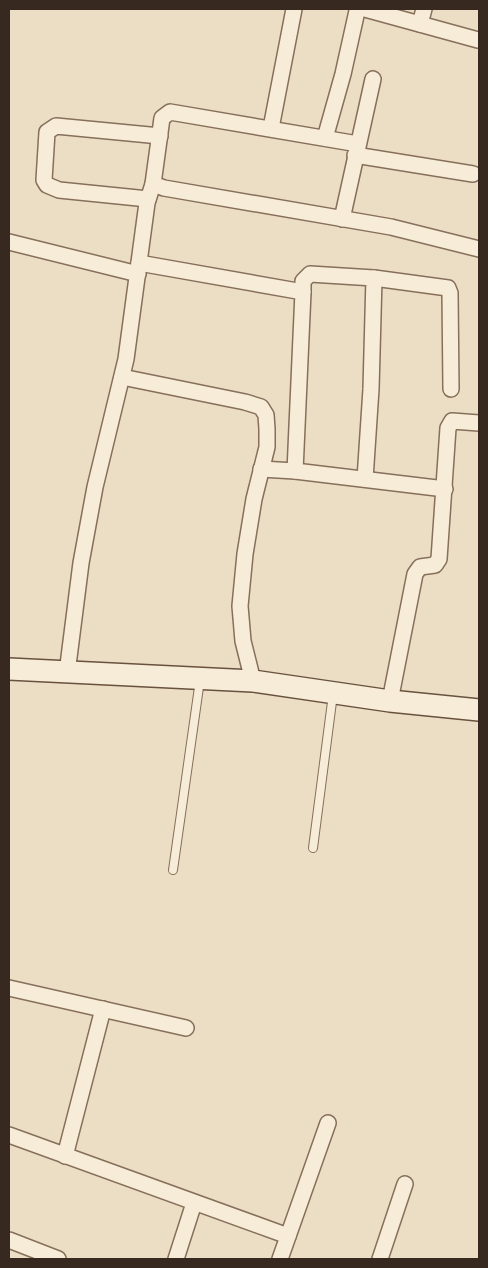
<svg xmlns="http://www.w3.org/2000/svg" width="488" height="1268" font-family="'Libre Baskerville',serif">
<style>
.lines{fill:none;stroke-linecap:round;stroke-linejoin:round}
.lane-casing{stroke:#866f5b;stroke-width:10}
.street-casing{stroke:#866f5b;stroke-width:18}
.secondary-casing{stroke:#68513e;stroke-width:24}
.lane{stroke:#f7ecd7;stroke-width:8}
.street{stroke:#f7ecd7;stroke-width:15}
.secondary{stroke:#f7ecd7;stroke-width:21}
</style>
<rect width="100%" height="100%" fill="#ecdec4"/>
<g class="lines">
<defs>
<g id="lane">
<path d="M313,848L333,694"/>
<path d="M173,870L200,680"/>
</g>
<g id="street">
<path d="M365,9L478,40"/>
<path d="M420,24L424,9"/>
<path d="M271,128L294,9"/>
<path d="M325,138L343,74L357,11L361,9"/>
<path d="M358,144L170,112L162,118L153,184L164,188L391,227L479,249"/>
<path d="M355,155L473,174"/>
<path d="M148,199L59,190L47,185L44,180L47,132L56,126L160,136"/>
<path d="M342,219L373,79"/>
<path d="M9,242L138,274"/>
<path d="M139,263L303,292L295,471L445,489"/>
<path d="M374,278L448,288L450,293L451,389"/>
<path d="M303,292V281L310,274L374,278L371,389L365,479"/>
<path d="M122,377L245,402L261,407L266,415L267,429V447L254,499L245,554L240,606L243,641L253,681"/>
<path d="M261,469L295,471"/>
<path d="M67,673L81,563L95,487L126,359L147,203L153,184"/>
<path d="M390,701L415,574L420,567L435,565L439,559L448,428L452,421L479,423"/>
<path d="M9,988L186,1028"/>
<path d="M9,1135L288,1236"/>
<path d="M65,1156L103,1009"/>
<path d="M9,1240L58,1259"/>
<path d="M176,1259L194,1203"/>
<path d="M280,1259L328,1123"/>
<path d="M380,1259L405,1184"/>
</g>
<path id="secondary" d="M9,669L253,681L390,701L479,710"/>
</defs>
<use href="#lane" class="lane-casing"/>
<use href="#street" class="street-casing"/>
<use href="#secondary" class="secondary-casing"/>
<use href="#lane" class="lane"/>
<use href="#street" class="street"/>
<use href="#secondary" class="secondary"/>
</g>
<rect width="488" height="1268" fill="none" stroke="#37291f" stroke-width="20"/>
</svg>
